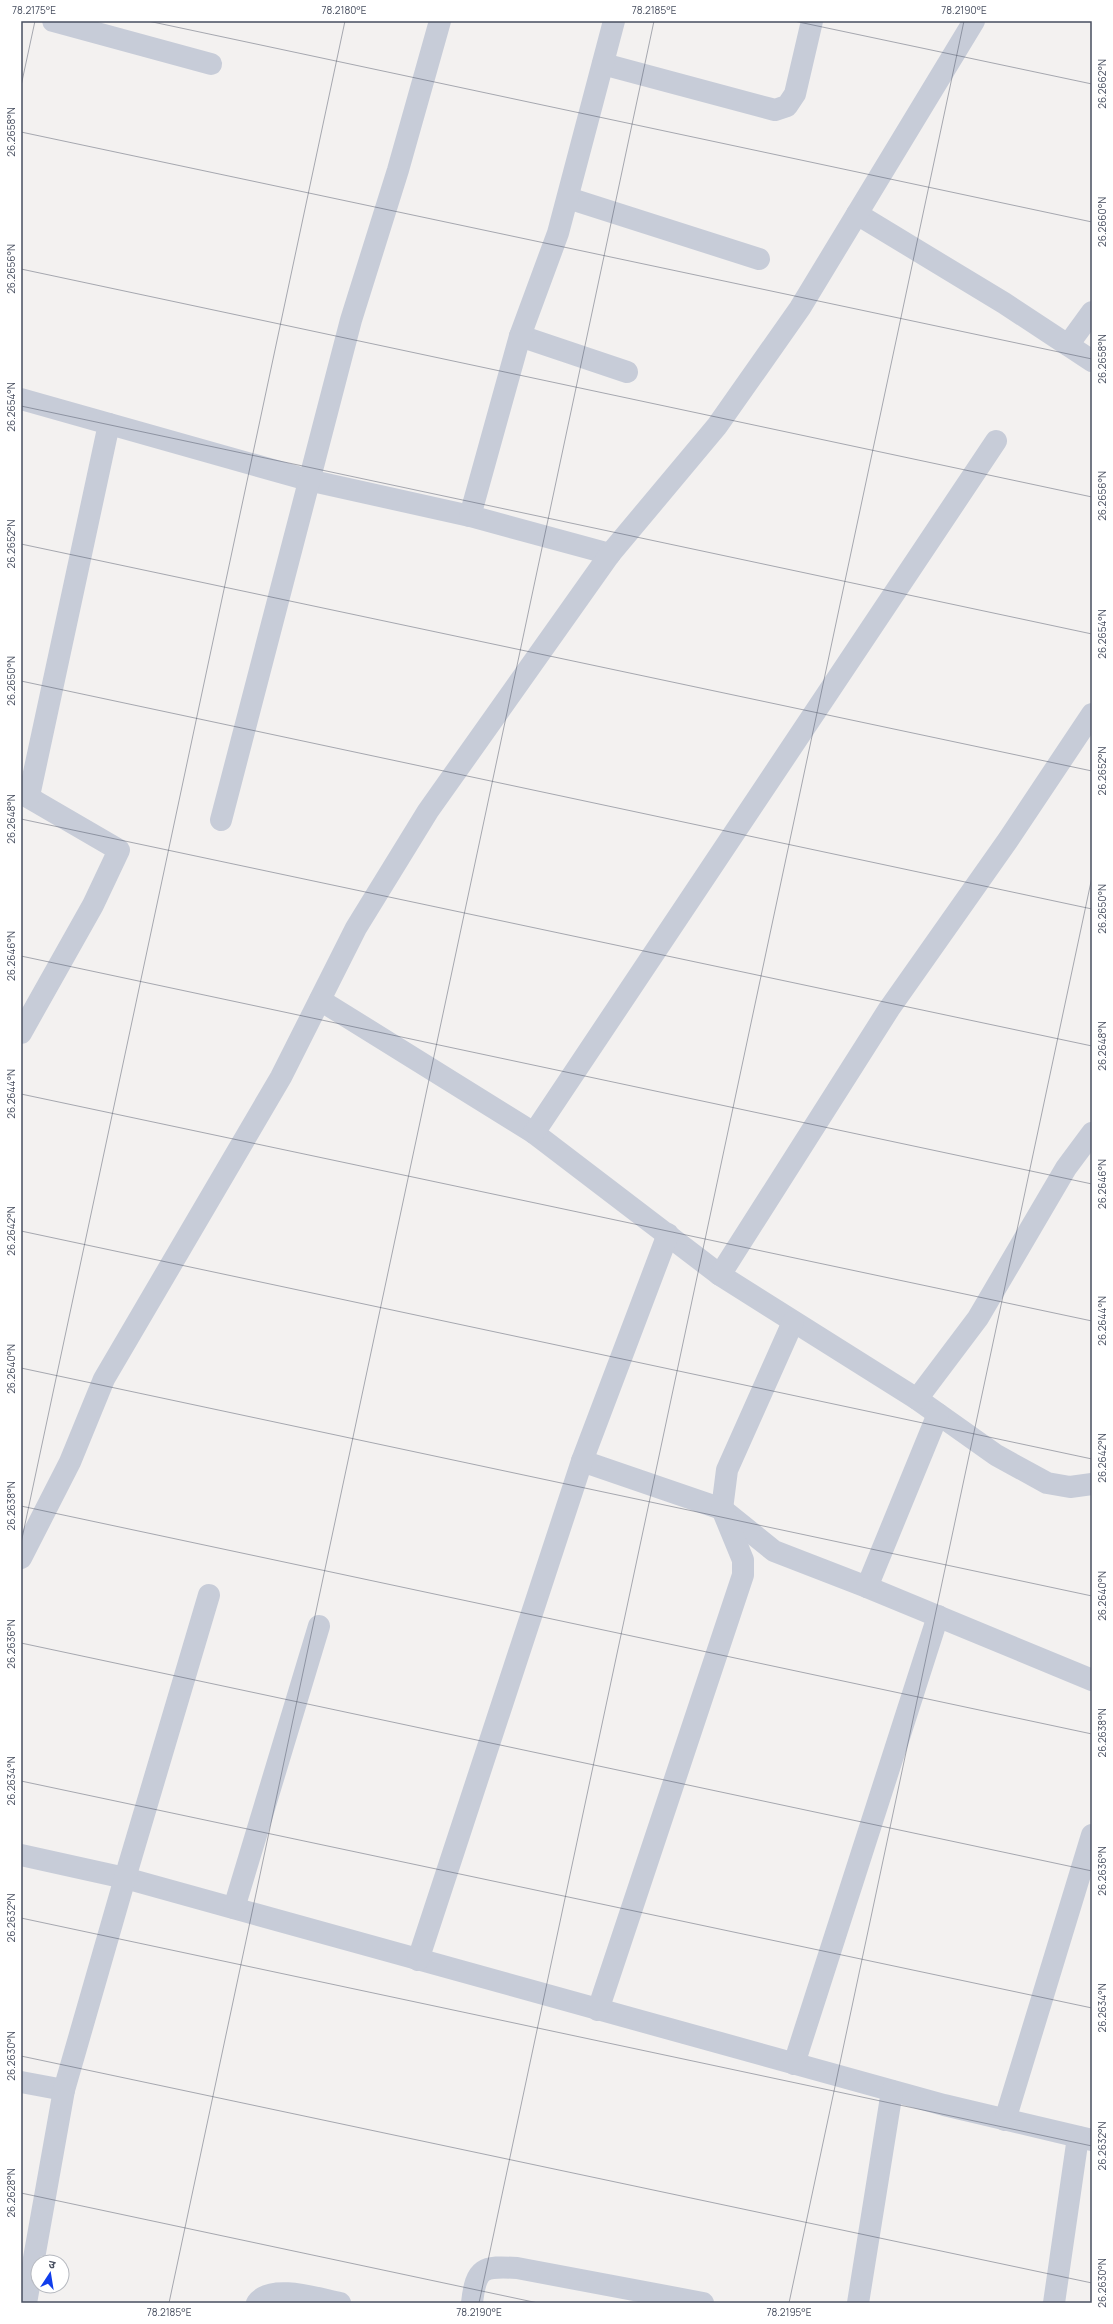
<svg xmlns="http://www.w3.org/2000/svg" width="1113" height="2324" font-family="Manrope,'Noto Sans Devanagari',sans-serif">
<style>
.lines{fill:none;stroke-linecap:round;stroke-linejoin:round}
.minor{stroke:#c7ccd8;stroke-width:22}
.ticks{fill:none;stroke:#474e5f;stroke-width:1;stroke-opacity:0.45}
.neatline{fill:none;stroke:#474e5f;stroke-width:1.5}
.ticks-label{font-size:10px;text-anchor:middle;fill:#474e5f}
</style>
<rect width="100%" height="100%" fill="#f3f1f0"/>
<g class="lines">
<g class="minor">
<path d="M53,21L211,64"/>
<path d="M603,64L775,110L787,106L795,94L812,21"/>
<path d="M568,198L759,259"/>
<path d="M857,214L1004,303L1092,361"/>
<path d="M520,336L627,372"/>
<path d="M1068,345L1092,312"/>
<path d="M21,399L308,480L470,516L610,554"/>
<path d="M470,516L520,336L558,233L614,21"/>
<path d="M21,793L119,850L93,905L21,1033"/>
<path d="M29,796L109,424"/>
<path d="M221,820L351,320L398,170L440,21"/>
<path d="M320,1000L534,1133L720,1275L917,1399L996,1455L1047,1483L1070,1487L1092,1484"/>
<path d="M534,1133L996,441"/>
<path d="M720,1275L889,1009L1008,840L1092,714"/>
<path d="M917,1399L978,1318L1066,1168L1092,1133"/>
<path d="M582,1461L722,1509L774,1551L867,1587L1092,1680"/>
<path d="M21,1558L70,1462L104,1379L281,1077L356,928L428,811L610,554L717,426L800,308L974,21"/>
<path d="M867,1587L938,1414"/>
<path d="M21,1855L125,1878L944,2105L1092,2140"/>
<path d="M234,1908L319,1626"/>
<path d="M418,1960L582,1461L668,1234"/>
<path d="M598,2010L743,1575V1560L722,1509L727,1470L793,1322"/>
<path d="M794,2064L938,1616"/>
<path d="M21,2082L64,2090"/>
<path d="M1005,2120L1092,1835"/>
<path d="M26,2303L64,2090L125,1878L209,1595"/>
<path d="M257,2303C271,2283 319,2299 340,2303"/>
<path d="M472,2303C476,2267 483,2266 517,2268L703,2303"/>
<path d="M858,2303L892,2091"/>
<path d="M1054,2303L1078,2137"/>
</g>
</g>
<path class="ticks" d="M148,21L1092,222M794,21L1092,84M21,86L35,21M21,132L1092,359M21,269L1092,497M21,406L1092,634M21,544L1092,771M21,681L1092,909M21,819L1092,1046M21,956L1092,1184M21,1094L1092,1321M21,1231L1092,1459M21,1368L1092,1596M21,1506L1092,1734M21,1543L345,21M21,1643L1092,1871M21,1781L1092,2008M21,1918L1092,2146M21,2056L1092,2283M21,2193L538,2303M169,2303L654,21M479,2303L964,21M789,2303L1092,877"/>
<rect width="1113" height="2324" fill="none" stroke="#ffffff" stroke-width="44"/>
<g transform="translate(50 2274) rotate(12)"><circle r="19" fill="#ffffff" stroke="#b5b8bf"/>
<path d="M0-3L7 15L0 10L-7 15Z" fill="#113eec"/>
<text y="-6" font-size="11" font-weight="bold" text-anchor="middle" fill="#474e5f">उ</text>
</g>
<rect x="22" y="22" width="1069" height="2280" class="neatline"/>
<g class="ticks-label">
<text x="34" y="14">78.2175°E</text>
<text x="344" y="14">78.2180°E</text>
<text x="654" y="14">78.2185°E</text>
<text x="964" y="14">78.2190°E</text>
<text transform="translate(1102 84) rotate(-90)" y="4">26.2662°N</text>
<text transform="translate(11 132) rotate(-90)" y="4">26.2658°N</text>
<text transform="translate(1102 222) rotate(-90)" y="4">26.2660°N</text>
<text transform="translate(11 269) rotate(-90)" y="4">26.2656°N</text>
<text transform="translate(1102 359) rotate(-90)" y="4">26.2658°N</text>
<text transform="translate(11 407) rotate(-90)" y="4">26.2654°N</text>
<text transform="translate(1102 496) rotate(-90)" y="4">26.2656°N</text>
<text transform="translate(11 544) rotate(-90)" y="4">26.2652°N</text>
<text transform="translate(1102 634) rotate(-90)" y="4">26.2654°N</text>
<text transform="translate(11 681) rotate(-90)" y="4">26.2650°N</text>
<text transform="translate(1102 771) rotate(-90)" y="4">26.2652°N</text>
<text transform="translate(11 819) rotate(-90)" y="4">26.2648°N</text>
<text transform="translate(1102 909) rotate(-90)" y="4">26.2650°N</text>
<text transform="translate(11 956) rotate(-90)" y="4">26.2646°N</text>
<text transform="translate(1102 1046) rotate(-90)" y="4">26.2648°N</text>
<text transform="translate(11 1094) rotate(-90)" y="4">26.2644°N</text>
<text transform="translate(1102 1184) rotate(-90)" y="4">26.2646°N</text>
<text transform="translate(11 1231) rotate(-90)" y="4">26.2642°N</text>
<text transform="translate(1102 1321) rotate(-90)" y="4">26.2644°N</text>
<text transform="translate(11 1369) rotate(-90)" y="4">26.2640°N</text>
<text transform="translate(1102 1458) rotate(-90)" y="4">26.2642°N</text>
<text transform="translate(11 1506) rotate(-90)" y="4">26.2638°N</text>
<text transform="translate(1102 1596) rotate(-90)" y="4">26.2640°N</text>
<text transform="translate(11 1644) rotate(-90)" y="4">26.2636°N</text>
<text transform="translate(1102 1733) rotate(-90)" y="4">26.2638°N</text>
<text transform="translate(11 1781) rotate(-90)" y="4">26.2634°N</text>
<text transform="translate(1102 1871) rotate(-90)" y="4">26.2636°N</text>
<text transform="translate(11 1918) rotate(-90)" y="4">26.2632°N</text>
<text transform="translate(1102 2008) rotate(-90)" y="4">26.2634°N</text>
<text transform="translate(11 2056) rotate(-90)" y="4">26.2630°N</text>
<text transform="translate(1102 2146) rotate(-90)" y="4">26.2632°N</text>
<text transform="translate(11 2193) rotate(-90)" y="4">26.2628°N</text>
<text transform="translate(1102 2283) rotate(-90)" y="4">26.2630°N</text>
<text x="169" y="2316">78.2185°E</text>
<text x="479" y="2316">78.2190°E</text>
<text x="789" y="2316">78.2195°E</text>
</g>
</svg>
